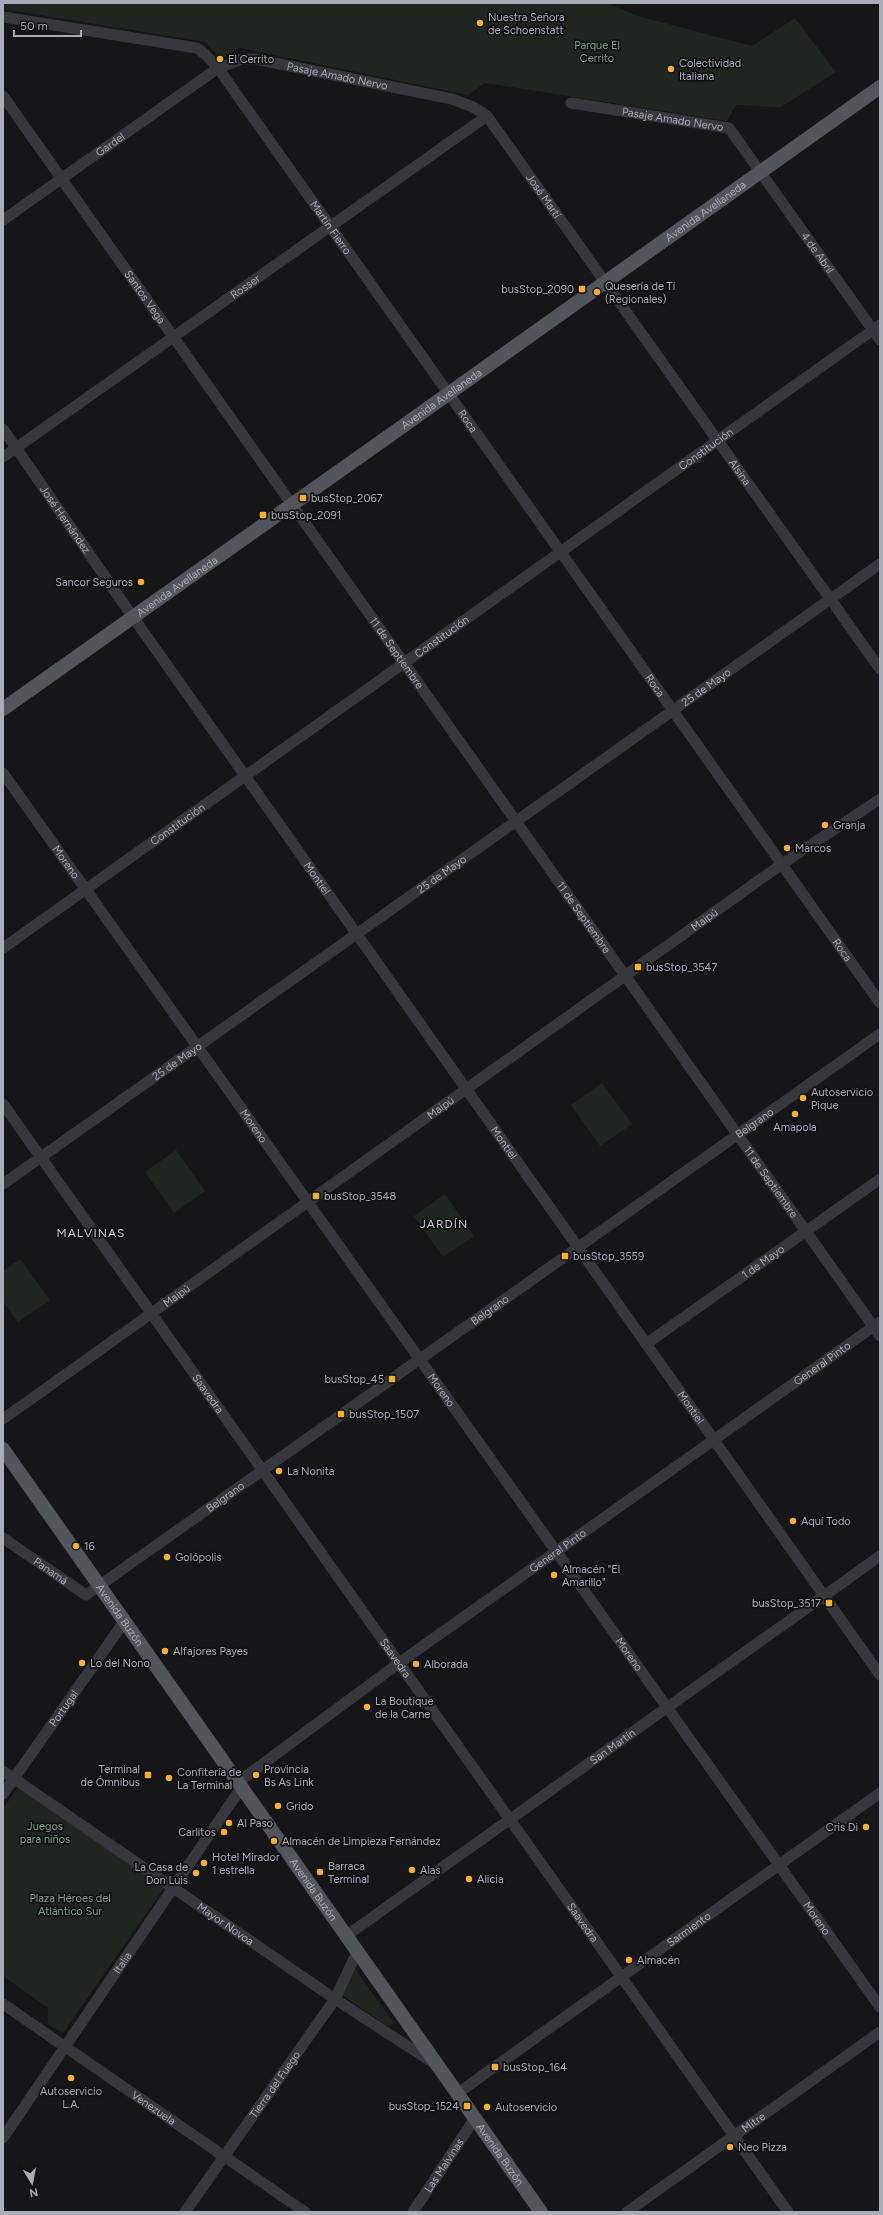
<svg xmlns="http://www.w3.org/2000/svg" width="883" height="2215" font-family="Figtree,sans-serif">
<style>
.green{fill:#1e261f}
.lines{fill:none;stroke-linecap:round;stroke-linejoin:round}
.minor{stroke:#37383d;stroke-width:11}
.major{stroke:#53555c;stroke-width:14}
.poi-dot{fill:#f2b134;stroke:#111113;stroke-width:1.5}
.labels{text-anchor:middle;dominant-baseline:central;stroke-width:3.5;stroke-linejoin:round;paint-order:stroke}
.poi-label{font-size:11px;fill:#a8adb8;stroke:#111113;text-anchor:start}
.park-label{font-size:11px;fill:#7fa381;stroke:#111113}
.street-label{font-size:11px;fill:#a8adb8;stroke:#111113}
.neighbourhood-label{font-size:12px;letter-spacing:1px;fill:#c9ccd4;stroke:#111113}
</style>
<rect width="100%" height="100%" fill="#161618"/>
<g class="green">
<path d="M3,3H607L638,16L752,46L795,18L836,72L781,107L736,105L727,121L485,83L468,95L240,48L220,59L205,42L3,9Z"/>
<path d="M602,1083L632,1124L600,1146L571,1105Z"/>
<path d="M176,1150L205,1191L174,1213L145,1172Z"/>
<path d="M445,1194L474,1236L443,1257L414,1216Z"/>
<path d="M20,1259L50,1300L18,1322L3,1301V1271Z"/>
<path d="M18,1787L164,1888L63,2033L48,2024V2008L3,1976V1809Z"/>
<path d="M352,1965L394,2023L389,2027L340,1994Z"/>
</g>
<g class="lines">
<g class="minor">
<path id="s1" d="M3,17L197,48L205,54L218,68L880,1003"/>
<path id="s2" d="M3,96L880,1336"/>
<path id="s3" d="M571,103L729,128L880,340"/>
<path id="s4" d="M3,220L218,68L242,59H255L452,99L473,107L487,116L880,669"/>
<path id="s5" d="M3,429L128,610L880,1675"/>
<path id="s6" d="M3,457L487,116"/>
<path id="s7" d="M3,773L880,2007"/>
<path id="s8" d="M3,948L880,325"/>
<path id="s9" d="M3,1104L788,2212"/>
<path id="s10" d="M3,1184L880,564"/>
<path id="s11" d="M646,1344L880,1179"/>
<path id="s12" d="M3,1419L782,864L880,799"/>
<path id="s13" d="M3,1538L86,1595L880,1034"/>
<path id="s14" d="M3,1771L335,1999L435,2064"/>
<path id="s15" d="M237,1783L399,1663L880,1322"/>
<path id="s16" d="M3,1794L124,1622"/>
<path id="s17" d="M346,1936L880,1556"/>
<path id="s18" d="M3,2004L305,2212"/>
<path id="s19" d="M458,2093L880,1793"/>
<path id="s20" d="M3,2138L241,1788"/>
<path id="s21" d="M185,2212L335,1999L357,1952"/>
<path id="s22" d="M413,2212L475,2118"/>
<path id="s23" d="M627,2212L880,2032"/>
</g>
<g class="major">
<path id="s24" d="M3,709C296,503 588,294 880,87"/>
<path id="s25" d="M3,1449L541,2212"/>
</g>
</g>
<g class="poi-dot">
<circle cx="480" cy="23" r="4"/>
<circle cx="220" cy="59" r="4"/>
<circle cx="671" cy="69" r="4"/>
<rect x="578" y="285" width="8" height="8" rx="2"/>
<circle cx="597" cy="292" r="4"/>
<rect x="299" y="494" width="8" height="8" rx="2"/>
<rect x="259" y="511" width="8" height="8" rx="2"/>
<circle cx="141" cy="582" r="4"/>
<circle cx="825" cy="825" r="4"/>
<circle cx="787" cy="848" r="4"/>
<rect x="634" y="963" width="8" height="8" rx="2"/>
<circle cx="803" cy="1098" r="4"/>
<circle cx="795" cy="1114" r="4"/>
<rect x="312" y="1192" width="8" height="8" rx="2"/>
<rect x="561" y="1252" width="8" height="8" rx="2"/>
<rect x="388" y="1375" width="8" height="8" rx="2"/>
<rect x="337" y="1410" width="8" height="8" rx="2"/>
<circle cx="279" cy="1471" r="4"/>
<circle cx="793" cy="1521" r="4"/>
<circle cx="76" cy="1546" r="4"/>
<circle cx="167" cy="1557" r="4"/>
<circle cx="554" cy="1575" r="4"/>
<rect x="825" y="1599" width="8" height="8" rx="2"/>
<circle cx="165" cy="1651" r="4"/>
<circle cx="82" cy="1663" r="4"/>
<circle cx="416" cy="1664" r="4"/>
<circle cx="367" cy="1707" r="4"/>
<rect x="144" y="1771" width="8" height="8" rx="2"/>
<circle cx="256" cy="1775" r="4"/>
<circle cx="169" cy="1778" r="4"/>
<circle cx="278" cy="1806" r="4"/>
<circle cx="229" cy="1823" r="4"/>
<circle cx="866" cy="1827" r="4"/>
<circle cx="224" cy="1832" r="4"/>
<circle cx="274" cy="1841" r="4"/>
<circle cx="204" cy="1863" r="4"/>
<circle cx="412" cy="1870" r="4"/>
<circle cx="320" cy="1872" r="4"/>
<circle cx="196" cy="1873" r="4"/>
<circle cx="469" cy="1879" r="4"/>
<circle cx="629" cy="1960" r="4"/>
<rect x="491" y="2063" width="8" height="8" rx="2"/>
<circle cx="71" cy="2078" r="4"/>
<rect x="463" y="2102" width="8" height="8" rx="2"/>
<circle cx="487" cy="2107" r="4"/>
<circle cx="730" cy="2147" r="4"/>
</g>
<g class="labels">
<g class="poi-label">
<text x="488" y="17">Nuestra Señora<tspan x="488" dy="13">de Schoenstatt</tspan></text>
<text x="228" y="59">El Cerrito</text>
<text x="679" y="63">Colectividad<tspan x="679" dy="13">Italiana</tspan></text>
<text x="605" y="286">Quesería de Tí<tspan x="605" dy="13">(Regionales)</tspan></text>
<text x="574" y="289" text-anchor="end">busStop_2090</text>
<text x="311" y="498">busStop_2067</text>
<text x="271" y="515">busStop_2091</text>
<text x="133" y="582" text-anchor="end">Sancor Seguros</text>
<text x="833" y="825">Granja</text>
<text x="795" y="848">Marcos</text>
<text x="646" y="967">busStop_3547</text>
<text x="811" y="1092">Autoservicio<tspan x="811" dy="13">Pique</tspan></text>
<text x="795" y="1127" text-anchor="middle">Amapola</text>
<text x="324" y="1196">busStop_3548</text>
<text x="573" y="1256">busStop_3559</text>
<text x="384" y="1379" text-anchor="end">busStop_45</text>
<text x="349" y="1414">busStop_1507</text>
<text x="287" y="1471">La Nonita</text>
<text x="801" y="1521">Aquí Todo</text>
<text x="84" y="1546">16</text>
<text x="175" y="1557">Golópolis</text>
<text x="562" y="1569">Almacén "El<tspan x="562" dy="13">Amarillo"</tspan></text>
<text x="821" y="1603" text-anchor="end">busStop_3517</text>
<text x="173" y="1651">Alfajores Payes</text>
<text x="90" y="1663">Lo del Nono</text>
<text x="424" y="1664">Alborada</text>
<text x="375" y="1701">La Boutique<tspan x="375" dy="13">de la Carne</tspan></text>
<text x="140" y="1769" text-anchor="end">Terminal<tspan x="140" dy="13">de Ómnibus</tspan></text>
<text x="264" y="1769">Provincia<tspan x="264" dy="13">Bs As Link</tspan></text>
<text x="177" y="1772">Confitería de<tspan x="177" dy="13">La Terminal</tspan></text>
<text x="286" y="1806">Grido</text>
<text x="237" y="1823">Al Paso</text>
<text x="858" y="1827" text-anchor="end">Cris Di</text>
<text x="216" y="1832" text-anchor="end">Carlitos</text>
<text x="282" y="1841">Almacén de Limpieza Fernández</text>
<text x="212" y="1857">Hotel Mirador<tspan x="212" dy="13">1 estrella</tspan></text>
<text x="328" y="1866">Barraca<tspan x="328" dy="13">Terminal</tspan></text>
<text x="188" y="1867" text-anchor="end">La Casa de<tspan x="188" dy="13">Don Luis</tspan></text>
<text x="420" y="1870">Alas</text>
<text x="477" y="1879">Alicia</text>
<text x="637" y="1960">Almacén</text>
<text x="503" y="2067">busStop_164</text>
<text x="71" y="2091" text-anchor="middle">Autoservicio<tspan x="71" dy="13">L.A.</tspan></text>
<text x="459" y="2106" text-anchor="end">busStop_1524</text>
<text x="495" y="2107">Autoservicio</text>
<text x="738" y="2147">Neo Pizza</text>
</g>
<g class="park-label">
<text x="597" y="45">Parque El<tspan x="597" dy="13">Cerrito</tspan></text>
<text x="45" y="1826">Juegos<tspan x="45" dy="13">para niños</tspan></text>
<text x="70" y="1898">Plaza Héroes del<tspan x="70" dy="13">Atlántico Sur</tspan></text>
</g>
<g class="street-label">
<text stroke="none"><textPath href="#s4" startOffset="386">Pasaje Amado Nervo</textPath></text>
<text stroke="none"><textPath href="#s3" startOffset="103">Pasaje Amado Nervo</textPath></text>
<text stroke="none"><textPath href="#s4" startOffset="131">Gardel</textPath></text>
<text stroke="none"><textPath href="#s4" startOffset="640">José Martí</textPath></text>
<text stroke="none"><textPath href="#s24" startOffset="861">Avenida Avellaneda</textPath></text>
<text stroke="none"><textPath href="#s1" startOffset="421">Martín Fierro</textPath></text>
<text stroke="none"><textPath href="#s3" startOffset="313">4 de Abril</textPath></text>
<text stroke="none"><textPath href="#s6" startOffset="296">Rosser</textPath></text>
<text stroke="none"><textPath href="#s2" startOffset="246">Santos Vega</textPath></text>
<text stroke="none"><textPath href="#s24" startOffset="537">Avenida Avellaneda</textPath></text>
<text stroke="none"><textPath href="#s1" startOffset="658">Roca</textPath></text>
<text stroke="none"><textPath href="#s8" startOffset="862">Constitución</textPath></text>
<text stroke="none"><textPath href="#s4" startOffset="979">Alsina</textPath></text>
<text stroke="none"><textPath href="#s5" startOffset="110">José Hernández</textPath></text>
<text stroke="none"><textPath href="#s24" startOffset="213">Avenida Avellaneda</textPath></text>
<text stroke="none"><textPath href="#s8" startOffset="538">Constitución</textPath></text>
<text stroke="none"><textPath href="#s2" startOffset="682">11 de Septiembre</textPath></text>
<text stroke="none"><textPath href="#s1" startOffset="982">Roca</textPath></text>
<text stroke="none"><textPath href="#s10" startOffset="861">25 de Mayo</textPath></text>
<text stroke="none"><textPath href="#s8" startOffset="214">Constitución</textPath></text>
<text stroke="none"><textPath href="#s7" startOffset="109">Moreno</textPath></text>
<text stroke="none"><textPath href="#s10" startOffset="537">25 de Mayo</textPath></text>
<text stroke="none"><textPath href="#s5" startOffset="548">Montiel</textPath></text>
<text stroke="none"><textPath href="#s2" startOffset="1006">11 de Septiembre</textPath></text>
<text stroke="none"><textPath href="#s12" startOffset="861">Maipú</textPath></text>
<text stroke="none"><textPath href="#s1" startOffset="1306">Roca</textPath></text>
<text stroke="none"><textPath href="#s10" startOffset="213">25 de Mayo</textPath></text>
<text stroke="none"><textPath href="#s12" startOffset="537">Maipú</textPath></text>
<text stroke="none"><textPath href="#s13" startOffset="919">Belgrano</textPath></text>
<text stroke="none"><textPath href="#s7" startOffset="433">Moreno</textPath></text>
<text stroke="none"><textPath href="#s5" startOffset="872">Montiel</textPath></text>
<text stroke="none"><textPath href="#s2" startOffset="1330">11 de Septiembre</textPath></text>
<text stroke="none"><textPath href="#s11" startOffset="143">1 de Mayo</textPath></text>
<text stroke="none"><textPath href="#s12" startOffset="213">Maipú</textPath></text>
<text stroke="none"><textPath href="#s13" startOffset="595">Belgrano</textPath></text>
<text stroke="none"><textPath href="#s15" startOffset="720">General Pinto</textPath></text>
<text stroke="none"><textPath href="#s7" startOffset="757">Moreno</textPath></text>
<text stroke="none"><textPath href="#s9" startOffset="355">Saavedra</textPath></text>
<text stroke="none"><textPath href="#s5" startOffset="1196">Montiel</textPath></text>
<text stroke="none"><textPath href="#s13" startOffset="271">Belgrano</textPath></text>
<text stroke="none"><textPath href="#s15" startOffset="396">General Pinto</textPath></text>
<text stroke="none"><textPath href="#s13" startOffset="58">Panamá</textPath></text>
<text stroke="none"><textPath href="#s25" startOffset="203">Avenida Buzón</textPath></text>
<text stroke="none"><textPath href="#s7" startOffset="1081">Moreno</textPath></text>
<text stroke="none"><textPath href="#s9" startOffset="679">Saavedra</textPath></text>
<text stroke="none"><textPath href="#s16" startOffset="105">Portugal</textPath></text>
<text stroke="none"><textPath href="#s17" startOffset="327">San Martín</textPath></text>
<text stroke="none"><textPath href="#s25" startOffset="539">Avenida Buzón</textPath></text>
<text stroke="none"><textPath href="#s7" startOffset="1405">Moreno</textPath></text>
<text stroke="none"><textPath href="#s9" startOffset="1003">Saavedra</textPath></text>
<text stroke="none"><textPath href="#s14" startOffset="270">Mayor Novoa</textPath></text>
<text stroke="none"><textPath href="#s19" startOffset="283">Sarmiento</textPath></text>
<text stroke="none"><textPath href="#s20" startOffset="212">Italia</textPath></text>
<text stroke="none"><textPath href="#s21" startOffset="156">Tierra del Fuego</textPath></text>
<text stroke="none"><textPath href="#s18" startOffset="183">Venezuela</textPath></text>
<text stroke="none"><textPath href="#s23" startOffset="155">Mitre</textPath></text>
<text stroke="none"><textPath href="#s25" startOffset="863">Avenida Buzón</textPath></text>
<text stroke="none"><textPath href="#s22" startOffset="56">Las Malvinas</textPath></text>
</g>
<g class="neighbourhood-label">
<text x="444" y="1224">JARDÍN</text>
<text x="91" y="1233">MALVINAS</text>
</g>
</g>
<rect width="883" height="2215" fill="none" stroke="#a8adb8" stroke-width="8"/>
<g transform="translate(32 2183) rotate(170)" stroke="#111113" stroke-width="3" paint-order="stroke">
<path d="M0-3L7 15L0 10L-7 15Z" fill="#a8adb8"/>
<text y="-6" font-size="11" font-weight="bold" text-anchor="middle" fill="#a8adb8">N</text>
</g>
<path d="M14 30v6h67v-6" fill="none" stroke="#a8adb8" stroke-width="2"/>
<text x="20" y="30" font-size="12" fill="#a8adb8" stroke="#111113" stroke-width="3" paint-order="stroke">50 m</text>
</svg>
